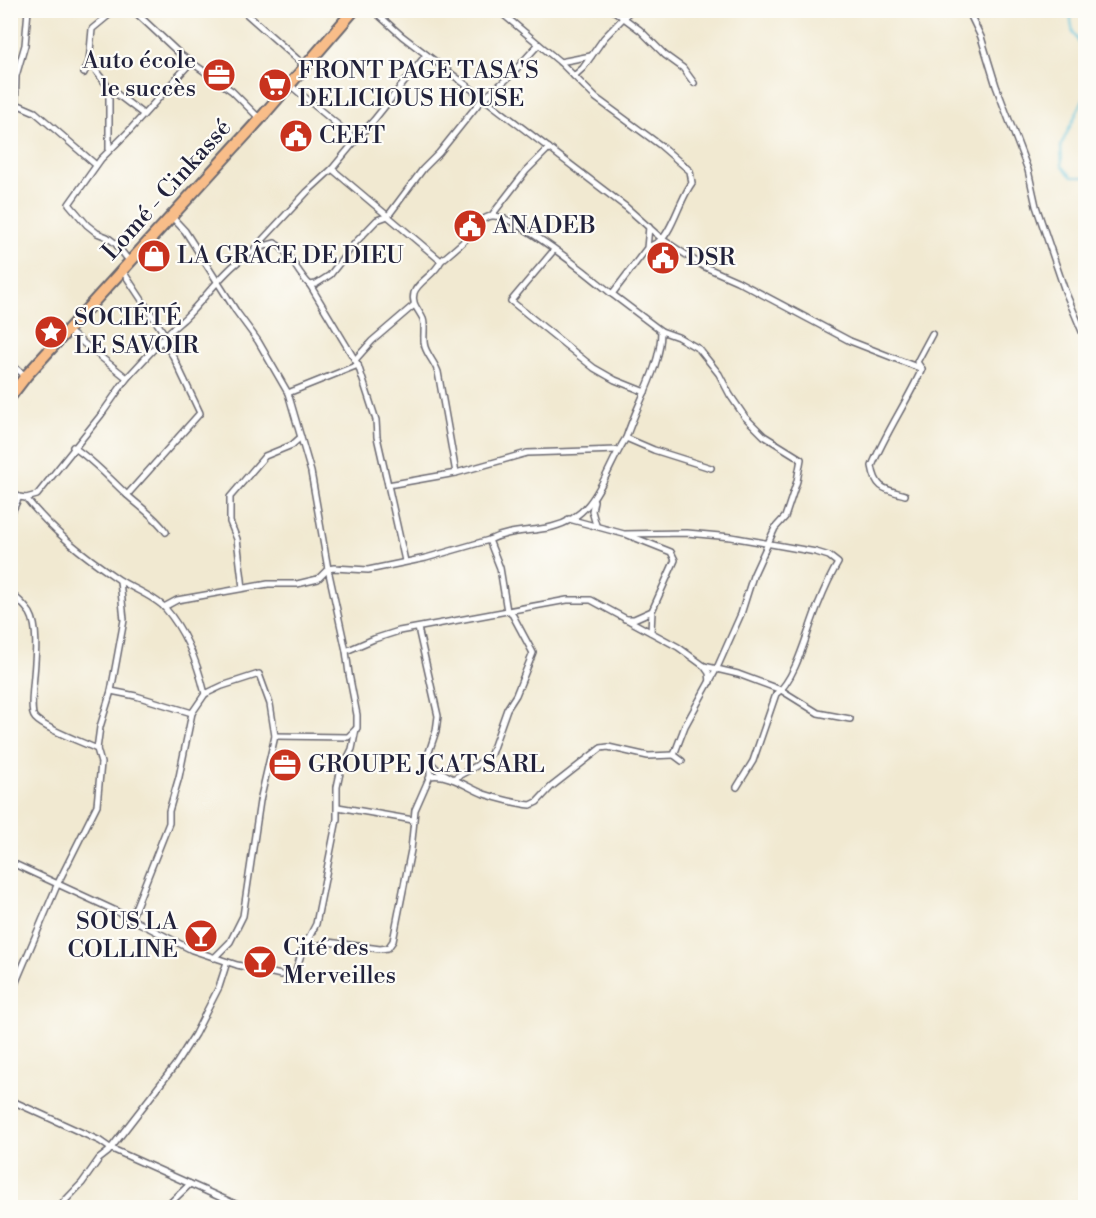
<svg xmlns="http://www.w3.org/2000/svg" width="1096" height="1218" font-family="'Libre Bodoni',serif">
<style>
.lines{fill:none;stroke-linecap:round;stroke-linejoin:round}
.stream{stroke:#5dc1db;stroke-width:2}
.street-casing{stroke:#6a6870;stroke-width:8}
.highway-casing{stroke:#6a6870;stroke-width:14}
.street{stroke:#fff;stroke-width:5}
.highway{stroke:#f8bd89;stroke-width:10}
.labels{text-anchor:middle;dominant-baseline:central;stroke-width:4.5;stroke-linejoin:round;paint-order:stroke}
.poi-label{font-size:24px;fill:#22223b;stroke:#fdfcf7;text-anchor:start}
.street-label{font-size:24px;fill:#22223b;stroke:#fdfcf7}
</style>
<rect width="100%" height="100%" fill="#fdfcf7"/>
<filter id="ink" filterUnits="userSpaceOnUse"><feTurbulence type="fractalNoise" baseFrequency=".0167" numOctaves="2"/><feDisplacementMap in="SourceGraphic" scale="12" xChannelSelector="R" yChannelSelector="G"/><feConvolveMatrix kernelMatrix="1 2 1 2 8 2 1 2 1" color-interpolation-filters="sRGB"/></filter>
<filter id="wash" filterUnits="userSpaceOnUse"><feTurbulence type="fractalNoise" baseFrequency=".008" numOctaves="4" result="noise"/><feDisplacementMap in="SourceGraphic" scale="24" xChannelSelector="R" yChannelSelector="G"/><feGaussianBlur stdDeviation="1.35" result="paint"/><feColorMatrix in="noise" values="0 0 0 0 0 0 0 0 0 0 0 0 0 0 0 0 0 1.4 0 .05"/><feComposite in="paint" operator="in"/></filter>
<g filter="url(#wash)">
<rect width="100%" height="100%" fill="#f1e9d1"/>
<g class="lines">
<g class="stream">
<path d="M1069,10L1073,32L1086,55"/>
<path d="M1086,94L1061,145L1062,166L1072,177H1086"/>
</g>
</g>
</g>
<g filter="url(#ink)">
<g class="lines">
<defs>
<g id="street">
<path d="M133,10L181,55L232,91L260,119"/>
<path d="M242,10L305,66"/>
<path d="M373,10L402,36L626,207L662,239L703,266L737,281L850,341L922,369C907,402 886,432 872,466C876,489 884,489 905,495"/>
<path d="M498,10L560,62L596,98L660,145L690,171L692,183C681,197 672,231 661,240C657,243 652,245 648,247"/>
<path d="M613,10L640,30L665,55L683,68L694,83"/>
<path d="M968,10L981,37L996,86L1028,170L1036,206L1065,291L1086,341"/>
<path d="M89,62L109,88L143,114"/>
<path d="M560,62L591,56"/>
<path d="M84,73L89,62L92,29L115,10"/>
<path d="M574,76L583,68L604,38L631,10"/>
<path d="M14,103L35,112L96,165"/>
<path d="M10,130L15,111L16,76L25,45L28,10"/>
<path d="M356,140L374,120L426,55"/>
<path d="M109,149V88"/>
<path d="M332,169L441,261C449,254 458,247 465,240C473,232 480,217 492,216C513,213 593,278 612,294L647,248L649,227"/>
<path d="M492,215L526,171L549,148"/>
<path d="M171,216L185,231L236,311L258,341L288,393L311,472L328,569L346,651L349,674L357,715V728L348,737L275,736"/>
<path d="M255,248L307,192L332,169L356,140L290,85"/>
<path d="M554,250L511,301L594,368L615,380L645,392"/>
<path d="M441,261C435,275 417,282 414,293C411,304 419,310 423,319C426,327 422,338 425,347C428,356 435,363 438,372L456,473"/>
<path d="M130,262L115,243L107,237L97,233L87,225L69,204L101,159L129,131L191,62"/>
<path d="M122,270L165,335"/>
<path d="M310,285L358,365L376,420L377,437L388,485L456,473L527,453L618,450"/>
<path d="M612,294L661,331C661,368 637,403 626,438L654,450L711,468"/>
<path d="M661,331L678,337L699,349L719,374L730,395L745,417L764,436L801,459L797,481L785,517L775,528L753,576L741,614L717,668L685,726L674,755L682,761"/>
<path d="M162,340C168,331 178,325 186,317C213,290 235,252 275,243C292,254 296,272 310,285L316,284L330,275L355,243L377,220L388,216L423,169L439,153L479,103L509,77L538,45"/>
<path d="M355,360L372,341L414,305"/>
<path d="M10,364L26,376"/>
<path d="M921,368L917,362L932,334"/>
<path d="M288,393L358,365"/>
<path d="M73,447C93,460 108,477 126,494C140,507 155,516 166,532"/>
<path d="M388,485L405,561"/>
<path d="M10,491L19,497L26,498C52,531 83,555 118,579C131,588 154,596 165,608C185,631 198,665 205,694"/>
<path d="M127,495L200,413L173,356L162,340L127,378"/>
<path d="M26,498L37,495L101,415L127,378L67,330"/>
<path d="M594,501L592,511L596,525"/>
<path d="M10,516L19,497"/>
<path d="M569,519L624,534L687,533L731,537L816,552L829,556L838,563C830,576 824,590 818,605C808,628 796,680 776,694L753,761L737,787"/>
<path d="M628,535L671,552L675,560L652,611L651,632"/>
<path d="M243,588L237,539L230,522V497L265,456L292,445L301,437"/>
<path d="M10,593C17,598 25,606 30,613C45,638 25,708 35,718C45,729 82,742 97,749"/>
<path d="M164,607L177,600L268,584H297L318,579L328,569L334,568L368,570L426,558L489,540"/>
<path d="M507,611L500,568L489,540C509,530 530,532 552,527C598,516 604,471 626,438"/>
<path d="M625,619H634L652,611"/>
<path d="M418,628L438,716L436,731L428,755L430,762V776"/>
<path d="M346,651L374,639L399,631L567,600H591L678,647L704,666L709,673L710,682"/>
<path d="M704,666L738,674L781,690L818,713L850,719"/>
<path d="M111,691L136,696L192,713"/>
<path d="M430,762L439,771L453,779L476,766L491,754L507,709L516,695L533,653L511,612"/>
<path d="M338,807L413,820"/>
<path d="M10,862L116,911L192,950L237,965L281,975"/>
<path d="M131,919L169,823V811L179,777L192,713L205,694L222,686L259,674L270,704L275,736L260,801L243,916L230,942L214,958"/>
<path d="M302,951L328,942L380,949L388,948L393,941L411,850L415,810L430,776C450,773 466,787 484,794C496,798 519,804 531,805L537,802L551,787L601,748L608,747L648,756L674,755"/>
<path d="M296,971L302,951L316,924L337,819V787L340,773L352,749L356,729"/>
<path d="M10,996L58,883L97,805L101,763L97,749L100,727L111,691L124,620L120,581"/>
<path d="M10,1100L100,1141L110,1148L244,1208"/>
<path d="M58,1208L82,1183L99,1159L108,1152L176,1064L195,1034L219,987L227,962"/>
<path d="M165,1208L190,1184"/>
</g>
<path id="highway" d="M10,397L26,376L260,119L354,10"/>
</defs>
<use href="#street" class="street-casing"/>
<use href="#highway" class="highway-casing"/>
<use href="#street" class="street"/>
<use href="#highway" class="highway"/>
</g>
</g>
<defs>
<symbol id="office-disc" viewBox="-11 -11 22 22"><circle r="9.5" fill="#c8321e" stroke="#fdfcf7"/><path d="M-6-3h4V-5.5h4V-3h4V5H-6ZM-1-4.5V-3h2v-1.5ZM-6 0V1H6V0Z" fill="#fff"/></symbol>
<symbol id="supermarket-disc" viewBox="-11 -11 22 22"><circle r="9.5" fill="#c8321e" stroke="#fdfcf7"/><path d="M-6-5.5h2.5l.6 2H6L4.5 2H-2.5L-4.4-4H-6ZM-1.5 3.2a1.3 1.3 0 1 0 .1 0ZM3 3.2a1.3 1.3 0 1 0 .1 0Z" fill="#fff"/></symbol>
<symbol id="civic-disc" viewBox="-11 -11 22 22"><circle r="9.5" fill="#c8321e" stroke="#fdfcf7"/><path d="M-.6-6.5H3V-4.5H.6V-3L4-1V1h2V6H-6V1h2V-1L-.6-3ZM-1.2 2.5V6h2.4V2.5Z" fill="#fff"/></symbol>
<symbol id="shop-disc" viewBox="-11 -11 22 22"><circle r="9.5" fill="#c8321e" stroke="#fdfcf7"/><path d="M-5-2.5h2.3a2.7 3.5 0 0 1 5.4 0H5L5.5 6h-11ZM-1.5-2.5h3a1.5 2.3 0 0 0-3 0Z" fill="#fff"/></symbol>
<symbol id="sight-disc" viewBox="-11 -11 22 22"><circle r="9.5" fill="#c8321e" stroke="#fdfcf7"/><path d="M0-6L1.8-2.2L6-1.7L2.9 1.2L3.7 5.4L0 3.3L-3.7 5.4L-2.9 1.2L-6-1.7L-1.8-2.2Z" fill="#fff"/></symbol>
<symbol id="bar-disc" viewBox="-11 -11 22 22"><circle r="9.5" fill="#c8321e" stroke="#fdfcf7"/><path d="M-6-5H6L.8 .8V4.5H3.5V6h-7V4.5H-.8V.8Z" fill="#fff"/></symbol>
</defs>
<g fill-rule="evenodd">
<use href="#office-disc" x="200" y="56" width="38" height="38"/>
<use href="#supermarket-disc" x="256" y="66" width="38" height="38"/>
<use href="#civic-disc" x="277" y="117" width="38" height="38"/>
<use href="#civic-disc" x="451" y="207" width="38" height="38"/>
<use href="#shop-disc" x="135" y="237" width="38" height="38"/>
<use href="#civic-disc" x="644" y="239" width="38" height="38"/>
<use href="#sight-disc" x="32" y="313" width="38" height="38"/>
<use href="#office-disc" x="266" y="746" width="38" height="38"/>
<use href="#bar-disc" x="182" y="917" width="38" height="38"/>
<use href="#bar-disc" x="241" y="943" width="38" height="38"/>
</g>
<g class="labels">
<g class="poi-label">
<text x="196" y="61" text-anchor="end">Auto école<tspan x="196" dy="28">le succès</tspan></text>
<text x="298" y="71">FRONT PAGE TASA'S<tspan x="298" dy="28">DELICIOUS HOUSE</tspan></text>
<text x="319" y="136">CEET</text>
<text x="493" y="226">ANADEB</text>
<text x="177" y="256">LA GRÂCE DE DIEU</text>
<text x="686" y="258">DSR</text>
<text x="74" y="318">SOCIÉTÉ<tspan x="74" dy="28">LE SAVOIR</tspan></text>
<text x="308" y="765">GROUPE JCAT SARL</text>
<text x="178" y="922" text-anchor="end">SOUS LA<tspan x="178" dy="28">COLLINE</tspan></text>
<text x="283" y="948">Cité des<tspan x="283" dy="28">Merveilles</tspan></text>
</g>
<g class="street-label">
<text transform="translate(167 190) rotate(-48)">Lomé - Cinkassé</text>
</g>
</g>
<rect width="1096" height="1218" fill="none" stroke="#fdfcf7" stroke-width="36"/>
</svg>
